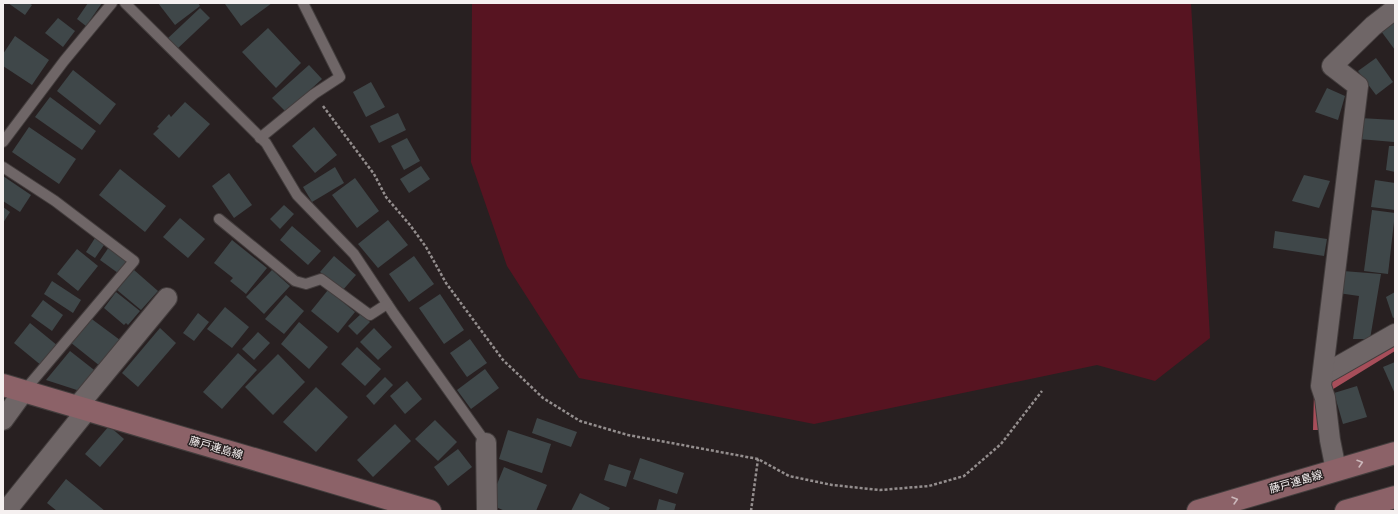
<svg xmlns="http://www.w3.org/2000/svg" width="1398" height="514" font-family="'DejaVu Sans','Noto Sans JP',sans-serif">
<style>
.green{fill:#571421}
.water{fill:#a74e5a}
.building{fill:#3f4749}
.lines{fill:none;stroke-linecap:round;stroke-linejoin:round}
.service-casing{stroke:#433d3d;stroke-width:12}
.minor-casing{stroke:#433d3d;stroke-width:22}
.secondary-casing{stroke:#433d3d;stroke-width:24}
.path{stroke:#948e8e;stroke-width:2.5;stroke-dasharray:3 2;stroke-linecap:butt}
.service{stroke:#6f6667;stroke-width:10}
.minor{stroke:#6f6667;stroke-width:20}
.secondary{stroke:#8c6268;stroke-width:22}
.oneway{stroke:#cbb7ba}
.labels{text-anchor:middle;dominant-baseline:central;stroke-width:3;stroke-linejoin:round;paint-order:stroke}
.street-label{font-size:11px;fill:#f5f0f0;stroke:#282021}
</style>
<rect width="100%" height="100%" fill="#282021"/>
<path class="green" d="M472,3H1191L1210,338L1155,381L1097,365L814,424L579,378L507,266L471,162Z"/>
<path class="water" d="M1395,345V351L1330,391L1319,430H1313L1314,392Z"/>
<g class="building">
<path d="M8,3H29L32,5L25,15Z"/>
<path d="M88,3H102L86,26L77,19Z"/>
<path d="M158,3H198L200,6L175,25Z"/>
<path d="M226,3H272L241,26L225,4Z"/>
<path d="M200,8L210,18L176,50L166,40Z"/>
<path d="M1395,14V50L1378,27Z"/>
<path d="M58,18L75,31L63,47L45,33Z"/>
<path d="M268,28L301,63L276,88L242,52Z"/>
<path d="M15,36L49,60L32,85L3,66V54Z"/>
<path d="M1376,58L1393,82L1376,95L1358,71Z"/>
<path d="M309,65L322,79L286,112L272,98Z"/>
<path d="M73,70L116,104L100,125L57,91Z"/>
<path d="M371,82L385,107L366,117L353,92Z"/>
<path d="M1327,88L1345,96L1338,120L1315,112Z"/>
<path d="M50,97L96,131L82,150L35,117Z"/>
<path d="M185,102L210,124L179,158L153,134L159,128L157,127L169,114L171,117Z"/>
<path d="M398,113L406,130L379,143L370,126Z"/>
<path d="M1360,118L1395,120L1394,142L1359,139Z"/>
<path d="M29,127L76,159L59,184L12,152Z"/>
<path d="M314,127L337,155L315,173L292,146Z"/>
<path d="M407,138L420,161L404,170L391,146Z"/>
<path d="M1389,146H1395V172L1386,170Z"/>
<path d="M421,166L430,179L409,193L400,179Z"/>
<path d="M335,167L344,183L312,202L303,187Z"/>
<path d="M120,169L166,206L145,232L99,195Z"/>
<path d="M229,173L252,205L234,218L212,186Z"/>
<path d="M1304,175L1330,181L1319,208L1292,201Z"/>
<path d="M3,176L31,195L20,212L3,201Z"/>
<path d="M355,178L379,211L357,228L332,195Z"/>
<path d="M1375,180L1395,183V210L1371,207Z"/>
<path d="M284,205L294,214L280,229L270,219Z"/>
<path d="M3,207L10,212L3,223Z"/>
<path d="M1372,210L1395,213L1388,274L1364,271Z"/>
<path d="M180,218L205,239L188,258L163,237Z"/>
<path d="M388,220L408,245L378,268L358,244Z"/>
<path d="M292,226L321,251L308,265L280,240Z"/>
<path d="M1275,231L1327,239L1324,256L1273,248Z"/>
<path d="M95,238L104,245L95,258L86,252Z"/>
<path d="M232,240L267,268L246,294L230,281L233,278L214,263Z"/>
<path d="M109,247L127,260L118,273L100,260Z"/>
<path d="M77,249L98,266L78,291L57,274Z"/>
<path d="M334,256L356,275L342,291L320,272Z"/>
<path d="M414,256L434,284L409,302L389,274Z"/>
<path d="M134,270L158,291L141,310L117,290Z"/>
<path d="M272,270L290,286L264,314L246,297Z"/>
<path d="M1343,271L1381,274L1370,339H1353L1359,296L1338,293Z"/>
<path d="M52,281L81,300L73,313L44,294Z"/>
<path d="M328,290L355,312L338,333L311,311Z"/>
<path d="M116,292L140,311L128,325L126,323L124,325L104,308Z"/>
<path d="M1395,292V317L1393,318L1386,297Z"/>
<path d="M440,294L464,330L444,344L419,308Z"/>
<path d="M286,295L304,311L284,334L265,319Z"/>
<path d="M43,300L63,315L52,331L31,316Z"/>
<path d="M225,307L249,327L232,348L207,329Z"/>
<path d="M198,313L209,322L194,341L183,333Z"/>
<path d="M362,313L370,322L357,335L348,326Z"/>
<path d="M89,317L120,340L100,366L70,342Z"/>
<path d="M299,322L328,347L309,369L281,344Z"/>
<path d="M30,323L58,346L42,366L14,343Z"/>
<path d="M160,328L176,343L138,387L122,373Z"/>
<path d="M374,328L392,347L378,360L360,342Z"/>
<path d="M258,332L270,343L254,360L242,349Z"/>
<path d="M470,339L487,363L467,377L450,353Z"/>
<path d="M357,347L381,369L365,386L341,364Z"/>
<path d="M70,351L98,373L83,392L46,380Z"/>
<path d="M238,353L257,370L222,409L203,392Z"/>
<path d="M278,354L305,382L273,415L245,387Z"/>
<path d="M1395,362V394L1383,367Z"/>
<path d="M485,369L499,388L471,409L457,390Z"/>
<path d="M385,377L393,385L374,405L366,396Z"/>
<path d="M407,381L422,399L405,414L390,396Z"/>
<path d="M1357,386L1367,417L1343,424L1334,393Z"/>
<path d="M316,387L348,417L316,452L283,422Z"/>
<path d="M537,418L577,432L571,447L532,433Z"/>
<path d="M435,420L457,442L438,461L415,439Z"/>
<path d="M395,424L411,441L373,477L357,460Z"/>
<path d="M109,426L124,439L100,467L85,454Z"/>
<path d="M508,430L551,444L542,473L499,459Z"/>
<path d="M458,449L472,467L448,486L434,467Z"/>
<path d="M640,458L684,473L677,494L633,479Z"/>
<path d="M609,464L631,471L626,487L604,480Z"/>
<path d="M504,467L547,485L536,511H505L489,504Z"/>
<path d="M66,479L105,511H57L47,503Z"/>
<path d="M580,493L610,508L608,511H571Z"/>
<path d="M659,499L676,504L674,511H656Z"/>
</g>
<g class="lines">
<defs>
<g id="service">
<path d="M125,3L266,143L297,195L354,254L394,314L486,443"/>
<path d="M260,138L314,94L340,77L303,3"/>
<path d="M3,142L64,61L112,3"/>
<path d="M3,167L55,201L134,261L24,391"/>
<path d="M219,219L295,281L306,284L321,279L370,315L387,304"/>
</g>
<g id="minor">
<path d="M1323,375L1395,334"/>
<path d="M77,407L167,298"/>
<path d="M3,420L24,391"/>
<path d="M486,443L487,511"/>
<path d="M1336,470L1330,440L1325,398L1321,386L1358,86L1332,66L1373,26L1395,9"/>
<path d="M6,511L87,410"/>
</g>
<g id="secondary">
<path d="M3,385L430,511"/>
<path d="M1198,511L1395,453"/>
<path d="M1346,511L1395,497"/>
</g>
</defs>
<use href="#service" class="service-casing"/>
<use href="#minor" class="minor-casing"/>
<use href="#secondary" class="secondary-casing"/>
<g class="path">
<path d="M323,106L374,174L386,197L410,225L426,247L446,283L503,360L543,398L580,421L628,435L758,459L789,476L832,485L880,490L929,486L964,476L1001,444L1042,391"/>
<path d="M751,511L758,459"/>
</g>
<use href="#service" class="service"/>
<use href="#minor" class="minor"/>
<use href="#secondary" class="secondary"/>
</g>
<defs><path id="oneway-chevron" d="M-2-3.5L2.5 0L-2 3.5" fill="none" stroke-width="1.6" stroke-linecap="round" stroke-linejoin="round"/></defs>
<g class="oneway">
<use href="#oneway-chevron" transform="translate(1360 463) rotate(-17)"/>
<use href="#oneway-chevron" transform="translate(1235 500) rotate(-16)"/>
</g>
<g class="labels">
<g class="street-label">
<text transform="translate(216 448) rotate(16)">藤戸連島線</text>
<text transform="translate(1296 482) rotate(-16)">藤戸連島線</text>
</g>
</g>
<rect width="1398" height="514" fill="none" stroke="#f5f0f0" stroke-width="8"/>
</svg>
